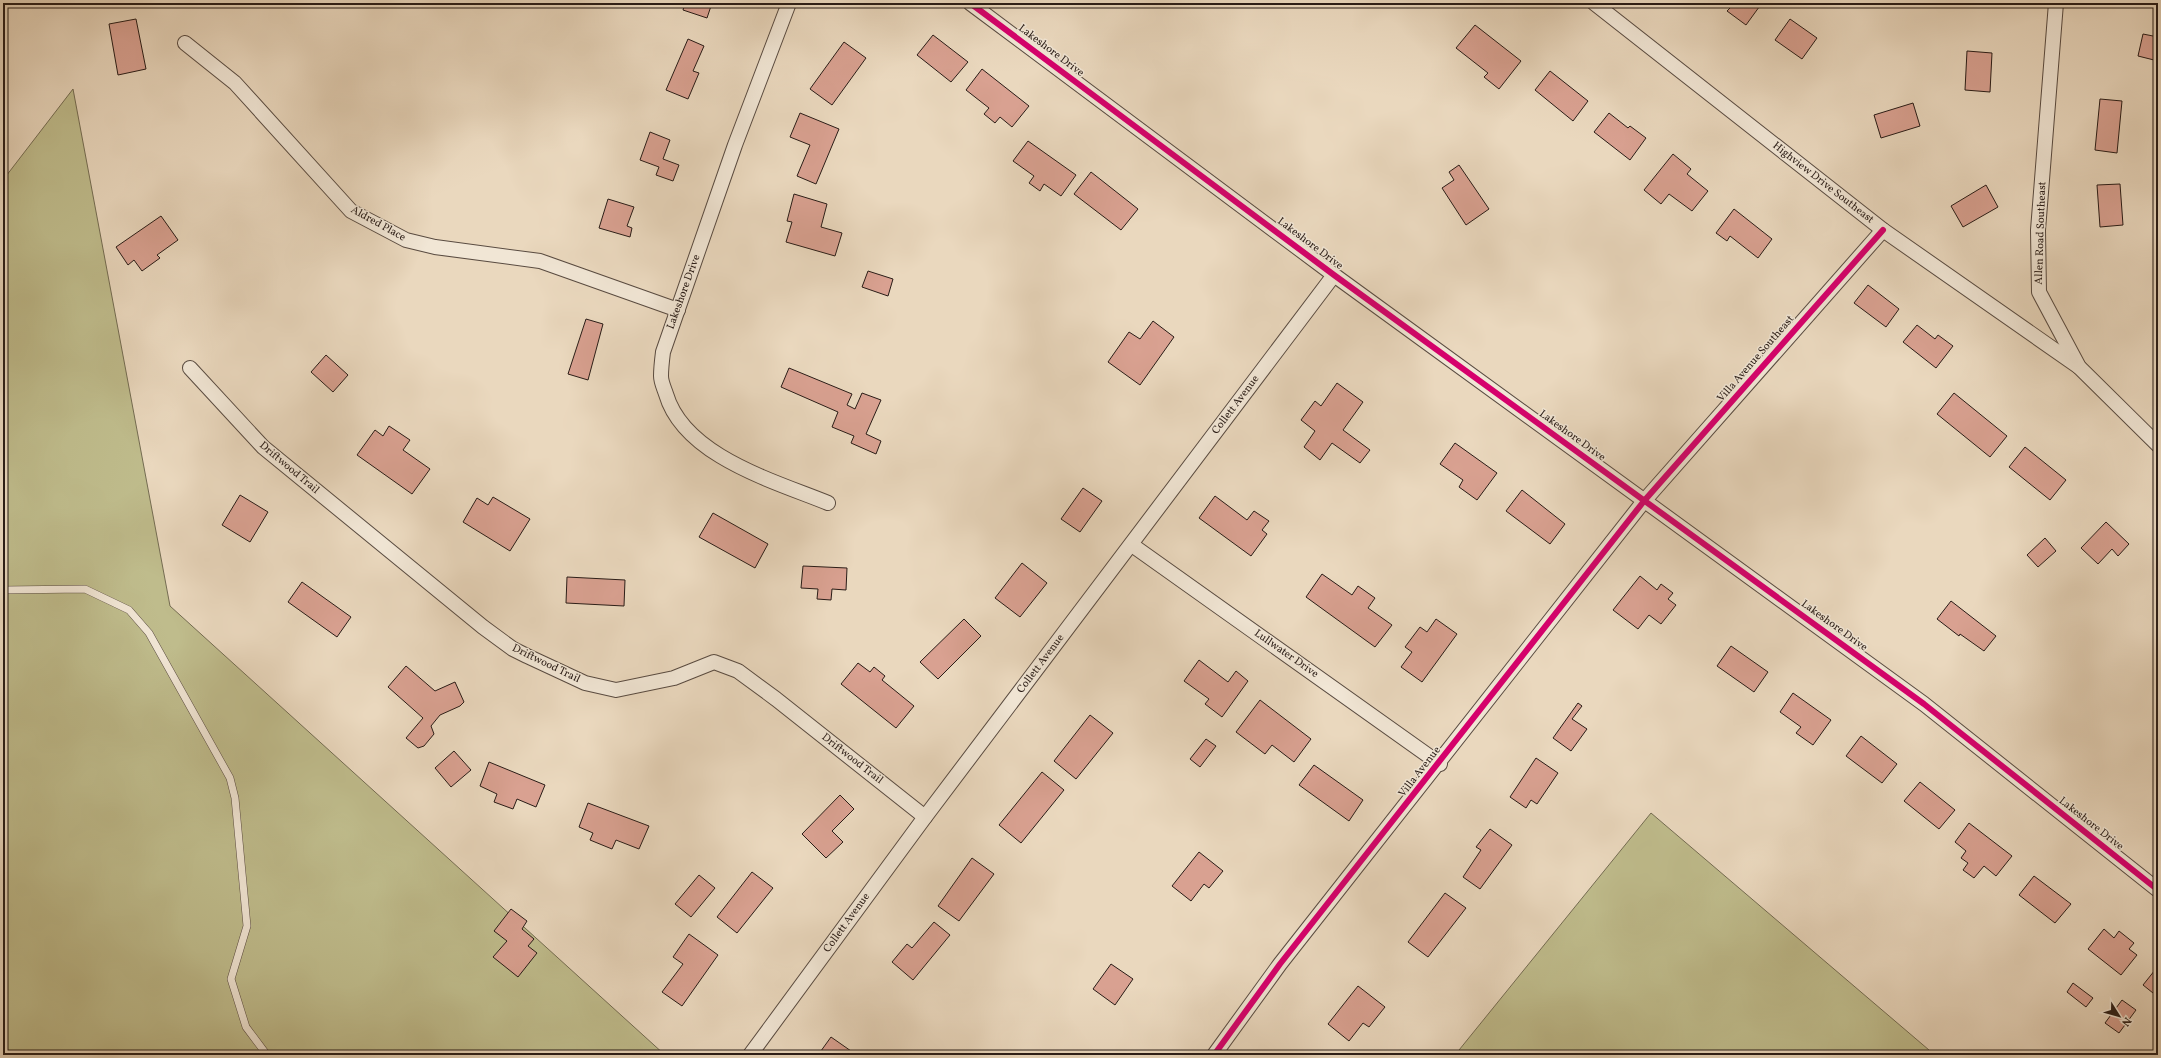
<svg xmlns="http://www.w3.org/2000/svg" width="2161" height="1058" font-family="Vollkorn,serif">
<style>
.green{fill:#bfbc8c;stroke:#746c52}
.building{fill:#d9a191;stroke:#291c17}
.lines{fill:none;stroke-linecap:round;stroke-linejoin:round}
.lane-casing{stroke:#594b41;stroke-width:8}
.street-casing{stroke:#594b41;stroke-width:16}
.lane{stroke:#f1e6d5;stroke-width:7}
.street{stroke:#f1e6d5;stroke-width:14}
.cycleway-casing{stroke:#f1e6d5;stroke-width:8}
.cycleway{stroke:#d6006c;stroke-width:6}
.labels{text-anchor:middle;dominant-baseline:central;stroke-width:3;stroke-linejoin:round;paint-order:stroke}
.street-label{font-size:11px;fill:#291c17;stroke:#f1e6d5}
</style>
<rect width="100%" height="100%" fill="#ead8be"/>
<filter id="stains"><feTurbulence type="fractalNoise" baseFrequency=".005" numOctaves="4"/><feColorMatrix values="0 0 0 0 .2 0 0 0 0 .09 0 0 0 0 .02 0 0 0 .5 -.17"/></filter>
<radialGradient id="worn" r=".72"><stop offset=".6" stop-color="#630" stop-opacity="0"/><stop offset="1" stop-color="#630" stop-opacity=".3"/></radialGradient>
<g class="green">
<path d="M73,89L170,606L665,1055H3V180Z"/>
<path d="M1651,813L1929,1050L1926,1055H1455Z"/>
</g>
<g class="building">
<path d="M685,3H712L707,18L683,10Z"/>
<path d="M1728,3H1762L1746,25L1727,11L1732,6Z"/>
<path d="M2102,3H2127L2126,7Z"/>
<path d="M136,19L146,69L118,75L109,24Z"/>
<path d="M1790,19L1817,38L1802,59L1775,40Z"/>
<path d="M1475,25L1521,61L1499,89L1484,77L1488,73L1456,48Z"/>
<path d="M2143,34L2158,37V61L2138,56Z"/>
<path d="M933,35L968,62L951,82L917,55Z"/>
<path d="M688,39L704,46L693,71L699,73L688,99L666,90Z"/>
<path d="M844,42L866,58L832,105L810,89Z"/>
<path d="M1967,51L1992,53L1990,92L1965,90Z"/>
<path d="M982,69L1029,106L1012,127L1000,117L995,123L984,114L989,108L966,90Z"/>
<path d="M1550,71L1588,101L1573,121L1535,90Z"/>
<path d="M2100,99L2122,101L2117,153L2095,150Z"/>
<path d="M1913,103L1920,126L1881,138L1874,115Z"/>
<path d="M800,113L839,129L816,184L797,176L810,145L790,137Z"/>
<path d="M1609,113L1628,128L1630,126L1646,138L1630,160L1594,132Z"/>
<path d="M650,132L670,140L663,159L679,165L673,181L656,175L659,167L640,160Z"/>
<path d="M1028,141L1076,175L1061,196L1044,184L1040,191L1029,183L1034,176L1013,161Z"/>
<path d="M1673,154L1691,169L1687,174L1708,191L1692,211L1669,194L1661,204L1644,190Z"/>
<path d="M1459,165L1489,209L1466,225L1442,188L1454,180L1449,172Z"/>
<path d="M1091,172L1138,209L1121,230L1074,194Z"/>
<path d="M2120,184L2123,225L2100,227L2097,185Z"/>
<path d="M1986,185L1998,207L1963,227L1951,206Z"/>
<path d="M794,194L827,204L821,227L842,233L835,256L786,242L792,222L787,221Z"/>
<path d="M608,199L634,207L627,226L632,228L630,237L599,228Z"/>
<path d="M1734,209L1772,239L1758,258L1730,236L1727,241L1716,233Z"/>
<path d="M161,216L178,240L157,255L160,258L142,271L134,260L128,265L116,247Z"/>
<path d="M868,271L893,279L888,296L862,287Z"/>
<path d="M1868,285L1899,309L1886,327L1854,303Z"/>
<path d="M586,319L603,324L588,380L568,374Z"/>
<path d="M1153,321L1174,337L1140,385L1108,362L1129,332L1140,339Z"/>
<path d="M1917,325L1935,339L1938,335L1953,346L1936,368L1903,342Z"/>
<path d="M326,355L348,375L333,392L311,372Z"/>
<path d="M789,368L852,394L847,405L855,409L862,393L881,400L866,434L881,441L876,454L851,443L854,436L832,427L838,412L781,387Z"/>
<path d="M1337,383L1363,402L1343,430L1370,450L1360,463L1332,443L1320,460L1304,447L1315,431L1301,420L1315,401L1321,406Z"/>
<path d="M1954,393L2007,436L1990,457L1937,414Z"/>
<path d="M389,426L410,440L403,450L430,469L412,494L357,455L375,430L383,436Z"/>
<path d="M1455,443L1497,473L1477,500L1459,487L1463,480L1440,464Z"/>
<path d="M2025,447L2066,480L2050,500L2009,467Z"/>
<path d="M1083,488L1102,501L1080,532L1061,519Z"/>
<path d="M1522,490L1565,524L1550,544L1506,511Z"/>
<path d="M240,495L268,512L250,542L222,525Z"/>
<path d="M1215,496L1247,520L1254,511L1269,521L1262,530L1267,534L1251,556L1199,518Z"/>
<path d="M493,497L530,519L510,551L463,522L477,498L488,505Z"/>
<path d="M713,513L768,544L755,568L699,537Z"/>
<path d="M2106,522L2129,544L2118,556L2112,549L2098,564L2081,548Z"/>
<path d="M2045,538L2056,551L2038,567L2027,555Z"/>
<path d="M1022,563L1047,583L1020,617L995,598Z"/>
<path d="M803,566L847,568L846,590L832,589L831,600L817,599L818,589L801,588Z"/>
<path d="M1322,574L1352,595L1358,586L1375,598L1368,608L1392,625L1375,647L1306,597Z"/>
<path d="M1640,576L1657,590L1661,584L1673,593L1668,599L1676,605L1661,624L1649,615L1638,629L1613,610Z"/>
<path d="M567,577L625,580L624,606L566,603Z"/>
<path d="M302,582L351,617L337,637L288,602Z"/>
<path d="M1951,601L1996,636L1984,651L1960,634L1959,636L1937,619Z"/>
<path d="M964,619L981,636L938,679L920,662Z"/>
<path d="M1436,619L1457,634L1422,682L1401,667L1412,652L1405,647L1420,627L1427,632Z"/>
<path d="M1731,646L1768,672L1754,692L1717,666Z"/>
<path d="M1199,660L1228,682L1236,671L1248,681L1222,717L1205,704L1209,699L1184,681Z"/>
<path d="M858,663L870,672L874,667L885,676L882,680L914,706L896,728L841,684Z"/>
<path d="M406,666L435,691L455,682L464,702L460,706L440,715L431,726L434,734L424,746L418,748L406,738L423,718L388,687Z"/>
<path d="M1793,693L1831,720L1813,745L1796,733L1801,727L1780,712Z"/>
<path d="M1260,700L1311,739L1294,762L1272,745L1265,754L1236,732Z"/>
<path d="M1578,703L1582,706L1572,719L1587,729L1571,751L1553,738Z"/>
<path d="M1090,715L1113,733L1076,779L1054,761Z"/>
<path d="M1861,736L1897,764L1882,783L1846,756Z"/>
<path d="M1206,739L1216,746L1200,767L1190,759Z"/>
<path d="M454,751L471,770L451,787L435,768Z"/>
<path d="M1536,758L1558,773L1537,804L1531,800L1526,808L1510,797Z"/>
<path d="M489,762L545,785L536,807L517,799L513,809L494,802L497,794L480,786Z"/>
<path d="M1314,765L1363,800L1349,821L1299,785Z"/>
<path d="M1042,772L1064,790L1021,843L999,825Z"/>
<path d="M1920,782L1955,810L1939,829L1904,801Z"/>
<path d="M840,795L854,809L832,831L843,842L826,858L802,834Z"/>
<path d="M588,803L649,826L639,849L616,840L612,849L590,840L593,833L579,827Z"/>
<path d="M1969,823L2012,856L1996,876L1984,866L1974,878L1963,870L1968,863L1961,858L1966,851L1955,842Z"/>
<path d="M1490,829L1512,845L1480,889L1463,877L1481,850L1476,847Z"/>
<path d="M1199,852L1223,871L1209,888L1204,884L1191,901L1172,886Z"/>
<path d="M972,858L994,874L959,921L938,906Z"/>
<path d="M752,872L773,888L737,933L717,917Z"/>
<path d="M699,875L715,888L691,917L675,904Z"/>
<path d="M2034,876L2071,904L2055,923L2019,895Z"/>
<path d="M1445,893L1466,908L1428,957L1408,942Z"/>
<path d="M511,909L527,921L522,929L534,939L528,946L537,953L518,977L493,957L507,941L494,931Z"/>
<path d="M934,922L950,935L913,980L892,962L907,944L912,948Z"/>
<path d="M2104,929L2114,938L2119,931L2134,943L2129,949L2137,955L2121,975L2088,949Z"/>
<path d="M689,934L718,955L682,1006L662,992L683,964L673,957Z"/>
<path d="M1111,964L1133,979L1115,1005L1093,989Z"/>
<path d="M2155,970L2158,972V997L2143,985Z"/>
<path d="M2073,983L2093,998L2086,1007L2067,992Z"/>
<path d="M1358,986L1385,1007L1369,1027L1363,1023L1349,1041L1328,1024Z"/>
<path d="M2122,1000L2136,1010L2119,1033L2105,1023Z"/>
<path d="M831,1037L851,1051L848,1055H818Z"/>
</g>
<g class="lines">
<defs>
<path id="lane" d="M3,590L85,589L129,610L149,633L230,778L235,798L247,926L231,979L246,1027L267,1055"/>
<g id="street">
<path d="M789,3L735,145L663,352C662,360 661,368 661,376C661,382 664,388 666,394C684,456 774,481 828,503"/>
<path d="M970,3L1334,275L1924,704L2158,890"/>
<path d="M1594,3L1883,230L2079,367"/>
<path d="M2056,3L2038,230L2039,292L2079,367L2158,445"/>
<path d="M185,43L235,83L351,211L406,240L435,247L540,261L678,310"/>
<path d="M190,368L263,447L483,627L513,649L527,656L585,683L616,690L674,678L714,662L738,671L776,699L925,817"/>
<path d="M1132,545L1440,764"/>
<path d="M750,1055L925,817L1334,275"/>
<path d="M1214,1055L1280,964L1644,501L1883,230"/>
</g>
</defs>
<use href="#lane" class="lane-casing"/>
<use href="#street" class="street-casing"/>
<use href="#lane" class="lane"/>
<use href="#street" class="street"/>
<defs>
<g id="cycleway">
<path d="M970,3L1334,275L1924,704L2158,890"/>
<path d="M1214,1055L1280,964L1644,501L1883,230"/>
</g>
</defs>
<use href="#cycleway" class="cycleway-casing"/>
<use href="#cycleway" class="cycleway"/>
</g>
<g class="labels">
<g class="street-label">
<text transform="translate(1051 51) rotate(37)">Lakeshore Drive</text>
<text transform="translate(1823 183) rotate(38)">Highview Drive Southeast</text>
<text transform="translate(378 224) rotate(29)">Aldred Place</text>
<text transform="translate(2041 233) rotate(-88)">Allen Road Southeast</text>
<text transform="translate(1310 244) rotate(37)">Lakeshore Drive</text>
<text transform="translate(684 292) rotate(-70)">Lakeshore Drive</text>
<text transform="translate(1756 359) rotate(-49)">Villa Avenue Southeast</text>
<text transform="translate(1236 405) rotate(-53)">Collett Avenue</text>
<text transform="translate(1572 436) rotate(36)">Lakeshore Drive</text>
<text transform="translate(289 468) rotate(40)">Driftwood Trail</text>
<text transform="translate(1834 626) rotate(36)">Lakeshore Drive</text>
<text transform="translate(1286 654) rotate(35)">Lullwater Drive</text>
<text transform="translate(546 664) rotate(26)">Driftwood Trail</text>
<text transform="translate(1041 664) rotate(-53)">Collett Avenue</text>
<text transform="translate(852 759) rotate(38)">Driftwood Trail</text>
<text transform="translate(1420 772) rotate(-52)">Villa Avenue</text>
<text transform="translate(2091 824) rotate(38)">Lakeshore Drive</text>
<text transform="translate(847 923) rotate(-54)">Collett Avenue</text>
</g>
</g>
<rect width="2161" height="1058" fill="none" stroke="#ead8be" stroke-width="16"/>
<rect x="4" y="4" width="2153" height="1050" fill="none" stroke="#291c17" stroke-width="2"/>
<rect x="8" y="8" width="2145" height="1042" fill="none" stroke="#291c17"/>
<g transform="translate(2119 1016) rotate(127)" stroke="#f1e6d5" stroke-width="3" paint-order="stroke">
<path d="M0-3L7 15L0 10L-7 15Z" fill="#291c17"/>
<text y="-6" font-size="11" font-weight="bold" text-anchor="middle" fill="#291c17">N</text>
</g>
<rect width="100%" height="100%" filter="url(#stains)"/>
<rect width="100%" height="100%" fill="url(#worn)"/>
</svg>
